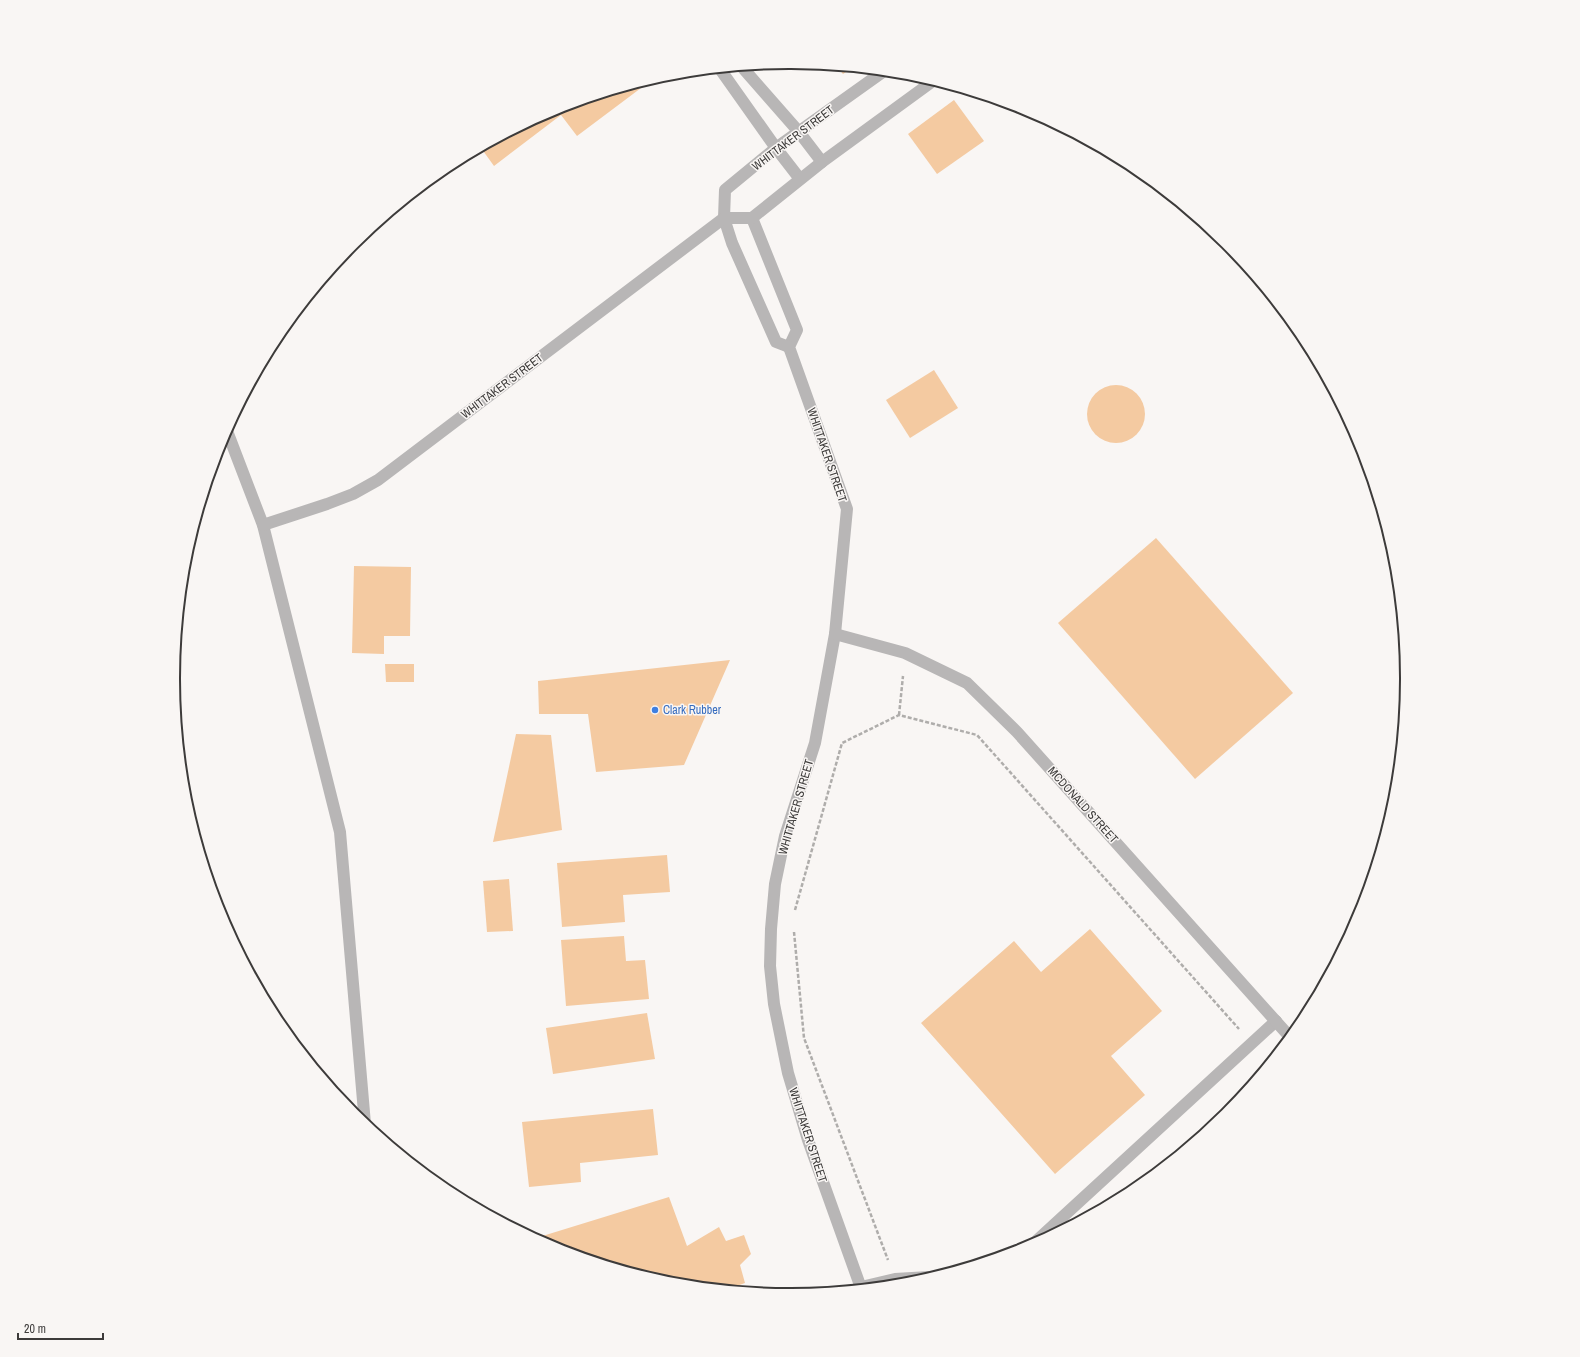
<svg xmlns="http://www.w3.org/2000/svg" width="1580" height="1357" font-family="'Archivo Narrow',sans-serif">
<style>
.building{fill:#f4caa1}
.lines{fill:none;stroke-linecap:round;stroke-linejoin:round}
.path{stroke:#afadab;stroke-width:2.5;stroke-dasharray:4 2;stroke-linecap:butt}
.service{stroke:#b8b6b6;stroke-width:12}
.minor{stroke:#b8b6b6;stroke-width:12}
.shop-dot{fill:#3f7fe0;stroke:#f9f6f4;stroke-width:1.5}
.labels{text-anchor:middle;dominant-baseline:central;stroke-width:3;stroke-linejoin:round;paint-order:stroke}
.street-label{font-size:12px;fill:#3d3b3a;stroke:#f9f6f4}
.shop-label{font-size:12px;fill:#366cbe;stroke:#f9f6f4;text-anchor:start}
.rim{fill:none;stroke:#3d3b3a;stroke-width:2}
</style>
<rect width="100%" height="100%" fill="#f9f6f4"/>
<g class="building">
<path d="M837,67H842L852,68L843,74Z"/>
<path d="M653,79L577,136L561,115L494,166L481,148L554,109Z"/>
<path d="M954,100L984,141L937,174L908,134Z"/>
<path d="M934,370L958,408L910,438L886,400Z"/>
<circle cx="1116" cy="414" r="29"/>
<path d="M1156,538L1293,693L1195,779L1058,623Z"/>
<path d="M354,566L411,567L410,636H384V654L352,653Z"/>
<path d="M730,660L684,765L596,772L588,714H539L538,681Z"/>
<path d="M385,664H414V682H386Z"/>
<path d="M516,734L551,735L562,830L493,842Z"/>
<path d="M667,855L670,892L623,895L625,922L562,927L557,863Z"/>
<path d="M509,879L513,931L487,932L483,881Z"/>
<path d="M1090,929L1162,1011L1111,1056L1145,1095L1055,1174L921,1023L1014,941L1041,972Z"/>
<path d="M624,936L626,961L645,960L649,999L566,1006L561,940Z"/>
<path d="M647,1013L655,1059L553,1074L546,1028Z"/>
<path d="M653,1109L658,1155L580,1163L581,1182L529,1187L522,1122Z"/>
<path d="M669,1197L687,1246L719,1227L726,1241L744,1235L751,1254L740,1265L745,1283L728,1289L670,1283L554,1248L536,1238Z"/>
</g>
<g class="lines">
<g class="path">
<path d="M899,715L903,676"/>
<path d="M795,910L842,743L899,715L977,735L1239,1029"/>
<path d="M794,932L804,1038L888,1260"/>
</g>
<g class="service">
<path d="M227,431L263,525L340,832L365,1124"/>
<path d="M1032,1245L1276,1021"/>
<path d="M861,1287L895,1279L929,1277"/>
</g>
<g class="minor">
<path d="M742,67L799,132L822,162"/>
<path d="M720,69L776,148L800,179"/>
<path d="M752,218L797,330L789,347L847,509L835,634L815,743L785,836L775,884L771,929L770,966L774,1004L788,1073L808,1140L861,1288"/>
<path d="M789,347L776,342L732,243L724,218L725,190L776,148L884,71"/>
<path d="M263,525L327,504L353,494L378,480L724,218H752L822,162L933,81"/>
<path d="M835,634L905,653L967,683L1017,732L1290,1037"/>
</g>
</g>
<circle class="shop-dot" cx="655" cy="710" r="4"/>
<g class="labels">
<g class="street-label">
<text transform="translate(793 138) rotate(-37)">WHITTAKER STREET</text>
<text transform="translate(502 386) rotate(-37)">WHITTAKER STREET</text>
<text transform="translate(827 455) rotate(71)">WHITTAKER STREET</text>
<text transform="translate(1083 805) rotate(48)">MCDONALD STREET</text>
<text transform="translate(796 807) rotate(-74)">WHITTAKER STREET</text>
<text transform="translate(808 1135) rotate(72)">WHITTAKER STREET</text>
</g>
<g class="shop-label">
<text x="663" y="710">Clark Rubber</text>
</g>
</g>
<path d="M0 0H1580V1357H0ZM789 69H791A609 609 0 0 1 1400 678V679A609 609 0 0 1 791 1288H789A609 609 0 0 1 180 679V678A609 609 0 0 1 789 69Z" fill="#f9f6f4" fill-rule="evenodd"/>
<path class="rim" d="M789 69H791A609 609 0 0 1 1400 678V679A609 609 0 0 1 791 1288H789A609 609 0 0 1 180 679V678A609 609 0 0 1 789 69Z"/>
<path d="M18 1333v6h85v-6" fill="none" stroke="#3d3b3a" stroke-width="2"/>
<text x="24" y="1333" font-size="12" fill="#3d3b3a" stroke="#f9f6f4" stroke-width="3" paint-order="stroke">20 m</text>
</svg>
